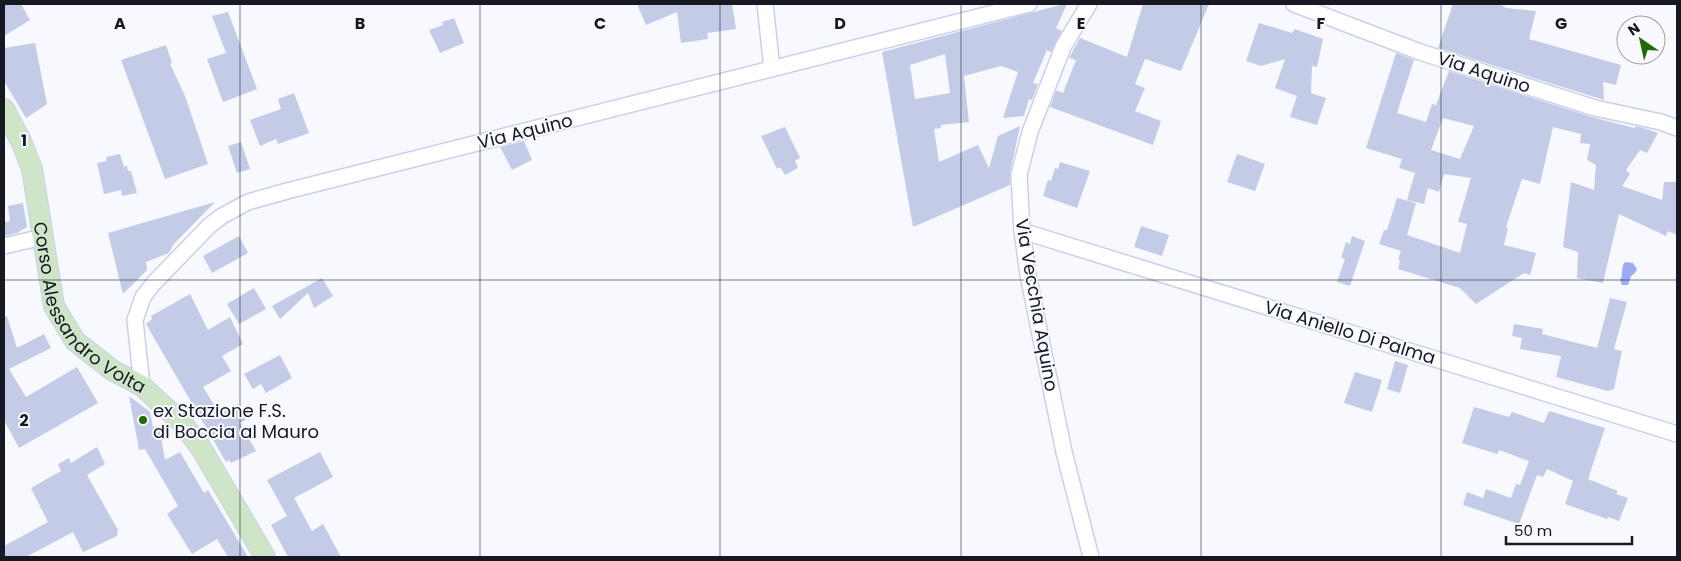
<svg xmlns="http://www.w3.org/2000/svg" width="1681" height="561" font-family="Poppins,sans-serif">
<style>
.water{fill:#9dacf2}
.building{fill:#c4cbe7;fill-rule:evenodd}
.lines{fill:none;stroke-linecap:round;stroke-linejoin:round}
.street-casing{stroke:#c9d0ec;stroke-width:18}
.secondary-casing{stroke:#c9d0ec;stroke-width:22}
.street{stroke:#fff;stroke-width:15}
.secondary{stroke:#cee5c8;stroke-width:20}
.grid{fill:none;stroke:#161922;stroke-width:1;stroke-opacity:0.55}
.poi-dot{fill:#226a05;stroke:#f7f9ff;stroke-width:2}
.labels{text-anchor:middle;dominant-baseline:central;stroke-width:4;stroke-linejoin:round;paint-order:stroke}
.street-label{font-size:18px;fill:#161922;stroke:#f7f9ff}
.poi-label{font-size:18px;fill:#161922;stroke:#f7f9ff;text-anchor:start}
.grid-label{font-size:16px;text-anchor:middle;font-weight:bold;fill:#161922;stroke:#f7f9ff;stroke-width:4;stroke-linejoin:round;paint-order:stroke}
</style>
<rect width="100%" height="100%" fill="#f7f9ff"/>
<path class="water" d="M1625,262L1633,263L1637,269L1635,273L1631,276L1628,285H1622L1620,280C1624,274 1620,268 1625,262Z"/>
<g class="building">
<path d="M4,4H21L30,20L4,36Z"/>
<path d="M637,4H732L736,29L707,33L708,39L681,43L677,12L646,25Z"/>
<path d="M1064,4H1067L1056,28L1062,31L1051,52L1047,50L1033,83L1038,84L1032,100L1029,99L1024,116L1003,118L1018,72L1001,66L964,76L969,122L941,125V128L934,129L939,162L978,145L989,168L998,136L1020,126L1010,173V185L913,227L882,52ZM945,54L950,93L915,99L910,65Z"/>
<path d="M1143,4H1209L1181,71L1145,59L1135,84L1145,88L1135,111L1161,121L1153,145L1050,107L1056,90L1063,93L1076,60L1069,58L1080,38L1127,57Z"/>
<path d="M1453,4H1500L1506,8L1536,11L1529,39L1621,65L1616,85L1603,82L1604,100L1438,48Z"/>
<path d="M228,12L257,89L223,102L207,59L226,53L212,16Z"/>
<path d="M454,18L464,43L440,53L429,30L443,25L442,22Z"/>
<path d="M1259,23L1292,33L1295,29L1323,39L1317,67L1312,66L1311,93L1326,98L1317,125L1290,117L1297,96L1275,88L1285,59L1261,66L1246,61Z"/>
<path d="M35,43L47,104L26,118L4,81V48Z"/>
<path d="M166,45L172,63L170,64L185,96L208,164L165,179L121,60Z"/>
<path d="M1396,53L1414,60L1397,113L1426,122L1432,104L1436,105L1449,71L1592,117L1634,128L1636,126L1647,129L1658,133L1647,153L1640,150L1626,170L1630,174L1622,186L1662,200L1664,182H1677V235L1668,231L1666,236L1619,214L1603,283L1577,278L1578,252L1563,247L1571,182L1594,190L1596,165L1587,160L1590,144L1580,143L1581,134L1553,127L1540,184L1522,179L1506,227L1508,228L1504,245L1536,253L1530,275L1524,273L1476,304L1460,288L1398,269L1400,260L1398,259L1401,251L1379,244L1384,230H1387L1397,198L1416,203L1407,235L1460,253L1467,224L1458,222L1471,178L1444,174L1439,192L1428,188L1424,204L1407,200L1415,173L1399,168L1402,159L1366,148ZM1443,118L1474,126L1460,159L1431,150Z"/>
<path d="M294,93L309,133L278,144L276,139L260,146L250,120L281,109L278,99Z"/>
<path d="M785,127L800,158L795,161L798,168L785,175L780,167L777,169L761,136Z"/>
<path d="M524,141L532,160L512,170L500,147Z"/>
<path d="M241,142L250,169L237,173L228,146Z"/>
<path d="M120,154L124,167L127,166L128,171H131L137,193L122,196L121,190L104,194L97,163L107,161L106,157Z"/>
<path d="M1237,154L1265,164L1255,191L1227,182Z"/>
<path d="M1060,162L1090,171L1077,208L1043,196L1048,180L1051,181L1055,168L1058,169Z"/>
<path d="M215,202L173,245L169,253L146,262L147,270L123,294L108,233Z"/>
<path d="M23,203L27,227L17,233L4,236V222L10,221L8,206Z"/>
<path d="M1141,226L1169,235L1162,256L1134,247Z"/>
<path d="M239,236L248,253L212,273L203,256Z"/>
<path d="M1352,236L1365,241L1350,286L1337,282L1345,259L1341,258L1346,242L1350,244Z"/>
<path d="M322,278L333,296L314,308L308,293L280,319L272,306Z"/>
<path d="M254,288L266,309L239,324L227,304Z"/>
<path d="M190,294L208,330L230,317L243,344L222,356L231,371L203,387L220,414L238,404L246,420L240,423L256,451L231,463L229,460L226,462L146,324L152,319L151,316Z"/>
<path d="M1610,298L1627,302L1614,349L1622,351L1614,389L1608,391L1556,377L1561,356L1520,349L1522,338L1512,336L1514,324L1543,329L1542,334L1597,348Z"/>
<path d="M7,316L17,348L44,334L51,348L9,369L26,397L77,367L98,403L19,448L4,420V317Z"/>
<path d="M280,355L292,378L266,393L261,384L253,389L244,374Z"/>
<path d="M1395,361L1408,365L1400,393L1387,389Z"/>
<path d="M1355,372L1382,380L1372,412L1344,403Z"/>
<path d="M129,396L150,412L153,427L159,426L165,460L180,452L204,493L208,490L248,557H228L217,539L192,554L167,514L178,506L145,449L139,450Z"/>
<path d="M1474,407L1509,417L1512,412L1544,423L1549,411L1605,428L1588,479L1618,491L1616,494L1628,498L1619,521L1608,517L1607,519L1565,504L1573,481L1547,469L1543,477L1537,475L1519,524L1463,505L1467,492L1483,498L1486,489L1511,498L1516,484L1520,485L1529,461L1499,450L1497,454L1462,443Z"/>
<path d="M97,447L105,464L87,475L118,530L117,536L83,552L73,532L26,557H4V546L48,522L31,488L61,471L58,464L69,458L71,463Z"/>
<path d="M320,452L333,477L294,498L312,531L323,524L341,557H288L271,525L287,516L267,480Z"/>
</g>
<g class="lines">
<defs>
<g id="street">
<path d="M765,4L772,69"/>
<path d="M1089,4L1063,47L1030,132L1019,175L1022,231L1028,275L1064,452L1091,557"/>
<path d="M1294,4L1420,52L1595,108L1661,122L1677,128"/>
<path d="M1022,231L1677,434"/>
<path d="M4,246L43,237"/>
<path d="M142,386L135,320L143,297L153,284L209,226L222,216L248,202L287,191L1029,4"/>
</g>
<g id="secondary">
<path id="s1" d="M4,109L21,141L32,169L54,306L75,341L112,370L142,386L182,423L201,448L265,557"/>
</g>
</defs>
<use href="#street" class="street-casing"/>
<use href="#secondary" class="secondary-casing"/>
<use href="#street" class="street"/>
<use href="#secondary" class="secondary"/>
</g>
<path class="grid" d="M240,4V557M480,4V557M720,4V557M961,4V557M1201,4V557M1441,4V557M4,280H1677"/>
<circle class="poi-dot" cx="143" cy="420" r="5"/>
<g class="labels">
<g class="street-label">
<text transform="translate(1484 72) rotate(18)">Via Aquino</text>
<text transform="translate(525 131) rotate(-14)">Via Aquino</text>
<text stroke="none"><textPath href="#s1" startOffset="225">Corso Alessandro Volta</textPath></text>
<text transform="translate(1037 305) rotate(80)">Via Vecchia Aquino</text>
<text transform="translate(1350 332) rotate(17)">Via Aniello Di Palma</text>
</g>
<g class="poi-label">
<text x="153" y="410">ex Stazione F.S.<tspan x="153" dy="21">di Boccia al Mauro</tspan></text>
</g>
</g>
<g class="grid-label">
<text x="120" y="29">A</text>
<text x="360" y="29">B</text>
<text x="600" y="29">C</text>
<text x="840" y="29">D</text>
<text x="1081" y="29">E</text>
<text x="1321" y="29">F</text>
<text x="1561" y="29">G</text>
<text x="24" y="146">1</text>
<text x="24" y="426">2</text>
</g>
<rect width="1681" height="561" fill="none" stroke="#161922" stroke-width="10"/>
<g transform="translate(1641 40) rotate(326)"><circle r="24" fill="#f7f9ff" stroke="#9d9fa7"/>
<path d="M0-4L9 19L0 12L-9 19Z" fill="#226a05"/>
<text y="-8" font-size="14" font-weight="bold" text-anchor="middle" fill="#161922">N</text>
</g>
<path d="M1506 536v8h126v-8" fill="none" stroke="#161922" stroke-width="2.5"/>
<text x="1514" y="536" font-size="15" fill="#161922" stroke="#f7f9ff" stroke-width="4" paint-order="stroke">50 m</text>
</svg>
